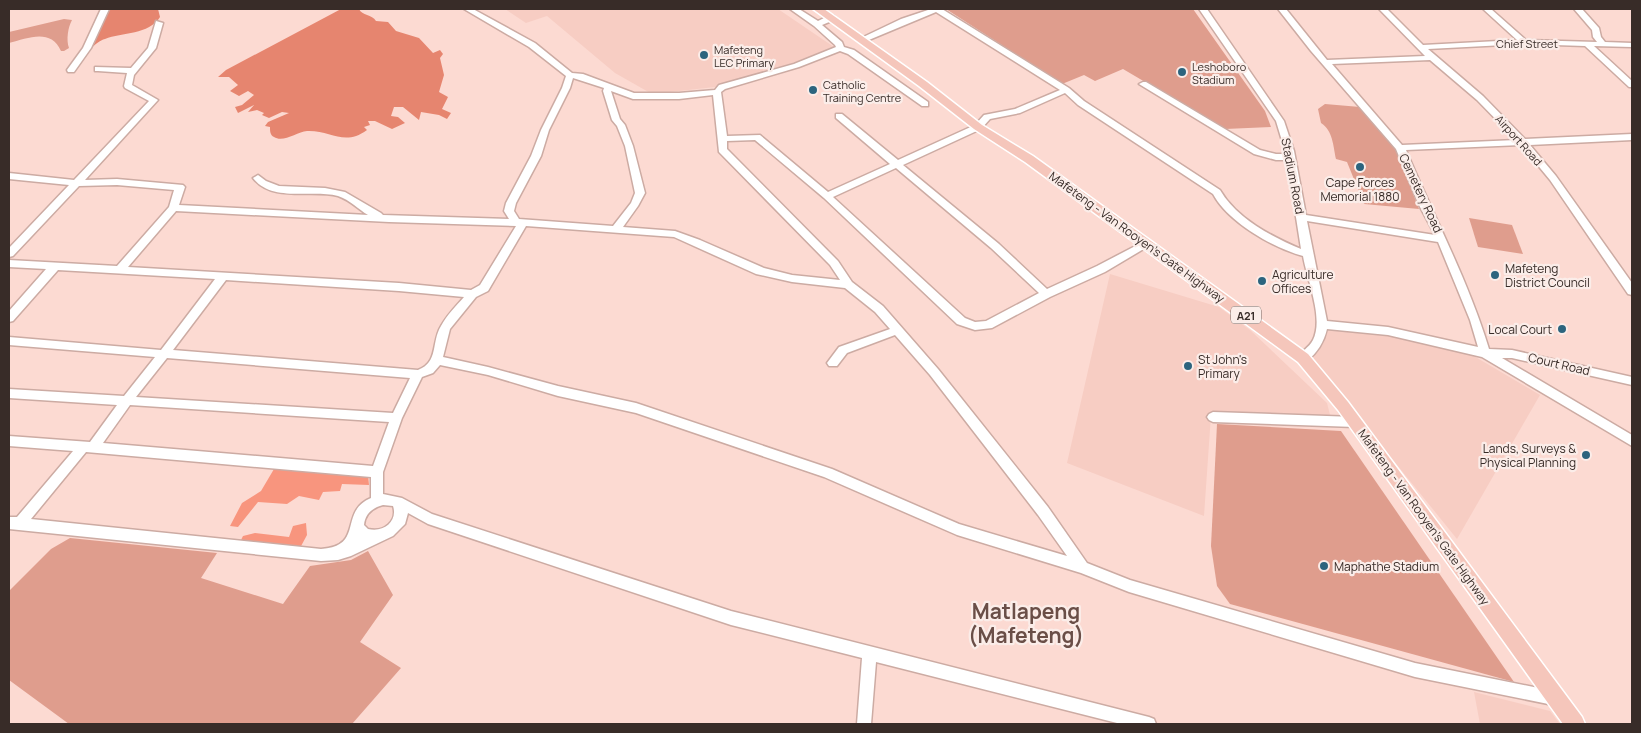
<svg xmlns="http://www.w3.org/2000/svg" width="1641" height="733" font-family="Manrope,sans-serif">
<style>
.built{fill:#f7cdc3}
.green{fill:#df9d8d}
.forest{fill:#f8957e}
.water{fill:#e6856f}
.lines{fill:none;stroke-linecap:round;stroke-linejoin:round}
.minor-casing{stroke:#ccaba3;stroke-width:3}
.major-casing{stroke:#fff;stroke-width:3}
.minor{fill:#fff;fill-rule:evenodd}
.major{fill:#f5c6bb;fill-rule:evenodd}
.poi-dot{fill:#2c647e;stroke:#fbede9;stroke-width:2}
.labels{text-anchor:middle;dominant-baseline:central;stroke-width:4.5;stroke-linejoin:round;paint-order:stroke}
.far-street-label{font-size:11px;fill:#382c28;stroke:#fbede9}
.far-poi-label{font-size:11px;fill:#382c28;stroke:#fbede9;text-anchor:start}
.shield{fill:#fbede9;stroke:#726662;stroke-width:1}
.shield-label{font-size:11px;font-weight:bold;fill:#382c28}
.street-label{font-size:12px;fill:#382c28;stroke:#fbede9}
.poi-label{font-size:12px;fill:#382c28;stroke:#fbede9;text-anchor:start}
.near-district-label{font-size:21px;font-weight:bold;fill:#6a4e47;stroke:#fbede9}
</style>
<rect width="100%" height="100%" fill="#fcdad2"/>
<g class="built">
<path d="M505,9H778L834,47L793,63L715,87L652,94L615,73L547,16L526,23Z"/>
<path d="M1110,274L1219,307L1250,330L1327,403L1331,419L1211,415L1204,516L1067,463Z"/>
<path d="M1330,328L1392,334L1472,355L1540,395L1457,539L1312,360Z"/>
<path d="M1474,692L1550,711L1560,724H1480Z"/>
</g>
<g class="green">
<path d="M946,9H1193L1265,111L1271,127L1225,129L1123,69L1095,81L1084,75L1062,84Z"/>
<path d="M64,19L72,20C68,27 66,40 69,48L64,51H61C51,28 28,38 9,43V32Z"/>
<path d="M1325,104L1360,107L1395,148L1419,209L1364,204L1347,162L1336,159C1333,145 1333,131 1321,123L1318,109Z"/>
<path d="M1469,218L1512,225L1523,254L1478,247Z"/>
<path d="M1217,424L1341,431L1514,682L1230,604L1217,586L1211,546Z"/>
<path d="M70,538L217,553L201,578L283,604L310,566L351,560L368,551L393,595L360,642L401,668L352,724H69L9,680V591L51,549Z"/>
</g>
<g class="forest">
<path d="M274,469L368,475L369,485L342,484L340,491L323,492L319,500L299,496L287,504L258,502L238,527L230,526L242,503L261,491Z"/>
<path d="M306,523L307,535L300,548L241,540L243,536L255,533L289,537L293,526Z"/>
</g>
<g class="water">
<path d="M109,9H158L160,17C149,35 122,32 105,39C100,40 95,45 91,48Z"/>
<path d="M341,9H359C362,16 372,14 376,21L388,22L396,31L419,38L433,53L440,50L443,54L440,58L444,75L439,92L448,97L442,109L451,113L447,119L439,115L421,112L419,120L403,107H394L391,116L398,117L405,123L392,129L375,121H368L370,125L364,127L367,130C344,147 331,130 307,131C297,132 283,143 274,137C270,135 270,131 270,127L265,126L268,122L289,113L282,112L269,118L262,115L264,113L257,110L248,112L254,105L238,113L235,107L242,105L254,95L248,91L239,96L230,91L238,85L229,77H218L226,70Z"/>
</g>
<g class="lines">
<defs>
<g id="minor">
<path d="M101,9H109L91,48L74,72H68L67,70L83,48Z"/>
<path d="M464,9H473L535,43L572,73L583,74L634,93H679L715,90L719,85L794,64L836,47L835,45L814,26L790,9H799L818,21L828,16H834V20L822,25L842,42L844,47L854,50L928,102V106H922L848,54L840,51L799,67L725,89L721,92L727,136L760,135L828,192L890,164L836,118V114H842L898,160L975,125L984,115L1015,109L1060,90L936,12L864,42L857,40L901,19L931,9H942L1069,88L1084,101L1220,190C1237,219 1271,236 1301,249L1287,160H1276L1254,154L1139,84L1143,82H1146L1260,150L1276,154H1286L1276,121L1199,9H1207L1284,121L1294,151L1306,215L1435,235L1419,205L1396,149L1311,51L1278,9H1286L1327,60L1425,56L1379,9H1387L1423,45L1517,40L1483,9H1491L1526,40L1597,42L1593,37L1592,30L1574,9H1582L1599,28L1601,37L1605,42L1632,43V47L1594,46L1632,81V87H1629L1585,46L1524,44L1428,49L1483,96L1525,139L1632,134V140L1530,145L1556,176L1632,283V295L1628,294L1550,180L1521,145L1406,150C1434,217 1468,280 1489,349L1512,350L1632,377V385L1512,358H1502L1632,435V446L1482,357L1388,335L1327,329C1324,342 1317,353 1307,361H1299L1297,358C1301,351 1309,348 1313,340C1324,318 1307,280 1303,256C1273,248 1228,222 1213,194L1078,105L1065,93L1020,113L990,119L981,129L903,165L999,244L1047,289L1097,266L1143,242L1147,241L1152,244L1105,272L1050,297L992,328L975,330L957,324L824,198L755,140L727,141V149L838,261L852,282L883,306L938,369L1048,507L1087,563L1130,580L1415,663L1558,692L1563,694L1565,699L1563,704L1558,706L1415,677L1129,592L1081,573L957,535L824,477L636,413L558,396L488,375L440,365L433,373L422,377L402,418L383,472V494L402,498L432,514L731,611L1149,717L1154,719L1156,724H1121L876,662L871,724H857L862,658L731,625L428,524L408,513L405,524L393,536L351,556L338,560L321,561L9,529V517H17L73,451L9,446V436L90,442L117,405L9,398V389L124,396L155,357L9,345V337L161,350L215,279L58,270L13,321L9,322V311L46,269L9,267V260L117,266L169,207L174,190L117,185L79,186L13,256L9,257V248L69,185L9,179V173L74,180L149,101L125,88L124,86L127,73L98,71H95V67L131,68L148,48L156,21L163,23L156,48L134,75L132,85L158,100L85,180L117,179L183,185L185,187L179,205L368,215C358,209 350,200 338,196C312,189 272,203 253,178L258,175L266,181L279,186L325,188L345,192L381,213L383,215L509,219L504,211L506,203L531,156L541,130L562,88L566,76L529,47ZM1430,60L1477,100L1516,140L1402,145L1332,64ZM573,78L604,88L603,91L612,120L617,126L625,146L635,193L631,203L613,226L519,219L514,211L516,203L541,156L549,130L570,88ZM611,91L633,99H679L713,95L719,152L830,265L840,280L792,275L764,268L700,240L675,231L623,227L638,206L645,193L633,146L625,125L620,119ZM896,168L991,248L1039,293L986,321L975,322L965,318L833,197ZM176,211L389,222L516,226L480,285L471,290L399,283L128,267ZM1307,221L1438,242L1470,320L1478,347L1388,327L1327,321ZM526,226L674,237L756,274L792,282L845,288L875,312L890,329L839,347L827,363L829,366H837L847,353L895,335L930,375L1038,515L1067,556L959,524L832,469L636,403L558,386L488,367L443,357L450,329L476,297L488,291ZM226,280L399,291L464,297C456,306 447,315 441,326C431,342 439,362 418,370L173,350ZM167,358L410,378L393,413L136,397ZM130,405L389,422L373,466L103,443ZM86,452L371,477V498C338,512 365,546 321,549L31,519ZM383,505L393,506C398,521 384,533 368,529L364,525C365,514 372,508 383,505Z"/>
<path d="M1213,412L1355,417L1359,419L1361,422L1359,425L1355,427L1213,422L1209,420L1207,417L1209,414Z"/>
</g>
<path id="major" d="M813,9H824L927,82L982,125L1033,156L1308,354L1348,402L1582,717L1585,724H1563L1338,410L1298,362L1025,162L974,129L919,86Z"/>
</defs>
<use href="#minor" class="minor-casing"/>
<use href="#major" class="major-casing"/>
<use href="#minor" class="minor"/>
<use href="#major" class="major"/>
</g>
<g class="poi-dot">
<circle cx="704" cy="55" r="5"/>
<circle cx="1182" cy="72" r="5"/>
<circle cx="813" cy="90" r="5"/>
<circle cx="1360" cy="167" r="5"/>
<circle cx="1495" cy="275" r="5"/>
<circle cx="1262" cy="281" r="5"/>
<circle cx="1562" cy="329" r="5"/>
<circle cx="1188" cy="366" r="5"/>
<circle cx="1586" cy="455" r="5"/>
<circle cx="1324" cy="566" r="5"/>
</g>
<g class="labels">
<g class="far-street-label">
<text x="1527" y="43">Chief Street</text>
<text transform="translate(1519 140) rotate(48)">Airport Road</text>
</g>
<g class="far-poi-label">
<text x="714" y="49">Mafeteng<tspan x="714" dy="13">LEC Primary</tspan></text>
<text x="1192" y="66">Leshoboro<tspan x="1192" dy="13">Stadium</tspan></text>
<text x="823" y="84">Catholic<tspan x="823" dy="13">Training Centre</tspan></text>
</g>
<rect class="shield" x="1231" y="306.5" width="30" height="17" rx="4"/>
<g class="shield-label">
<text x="1246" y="315">A21</text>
</g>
<g class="street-label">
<text transform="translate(1293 176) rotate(79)">Stadium Road</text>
<text transform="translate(1421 193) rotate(65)">Cemetery Road</text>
<text transform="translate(1137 237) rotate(36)">Mafeteng - Van Rooyen's Gate Highway</text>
<text transform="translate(1559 364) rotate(13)">Court Road</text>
<text transform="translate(1424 517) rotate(54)">Mafeteng - Van Rooyen's Gate Highway</text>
</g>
<g class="poi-label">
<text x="1360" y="182" text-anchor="middle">Cape Forces<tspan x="1360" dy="14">Memorial 1880</tspan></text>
<text x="1505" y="268">Mafeteng<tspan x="1505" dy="14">District Council</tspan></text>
<text x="1272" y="274">Agriculture<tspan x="1272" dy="14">Offices</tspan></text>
<text x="1552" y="329" text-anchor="end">Local Court</text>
<text x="1198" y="359">St John's<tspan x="1198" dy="14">Primary</tspan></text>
<text x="1576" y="448" text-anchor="end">Lands, Surveys &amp;<tspan x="1576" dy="14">Physical Planning</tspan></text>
<text x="1334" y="566">Maphathe Stadium</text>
</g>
<g class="near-district-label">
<text x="1026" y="611">Matlapeng<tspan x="1026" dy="24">(Mafeteng)</tspan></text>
</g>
</g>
<rect width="1641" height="733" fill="none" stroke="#382c28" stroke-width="20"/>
</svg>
